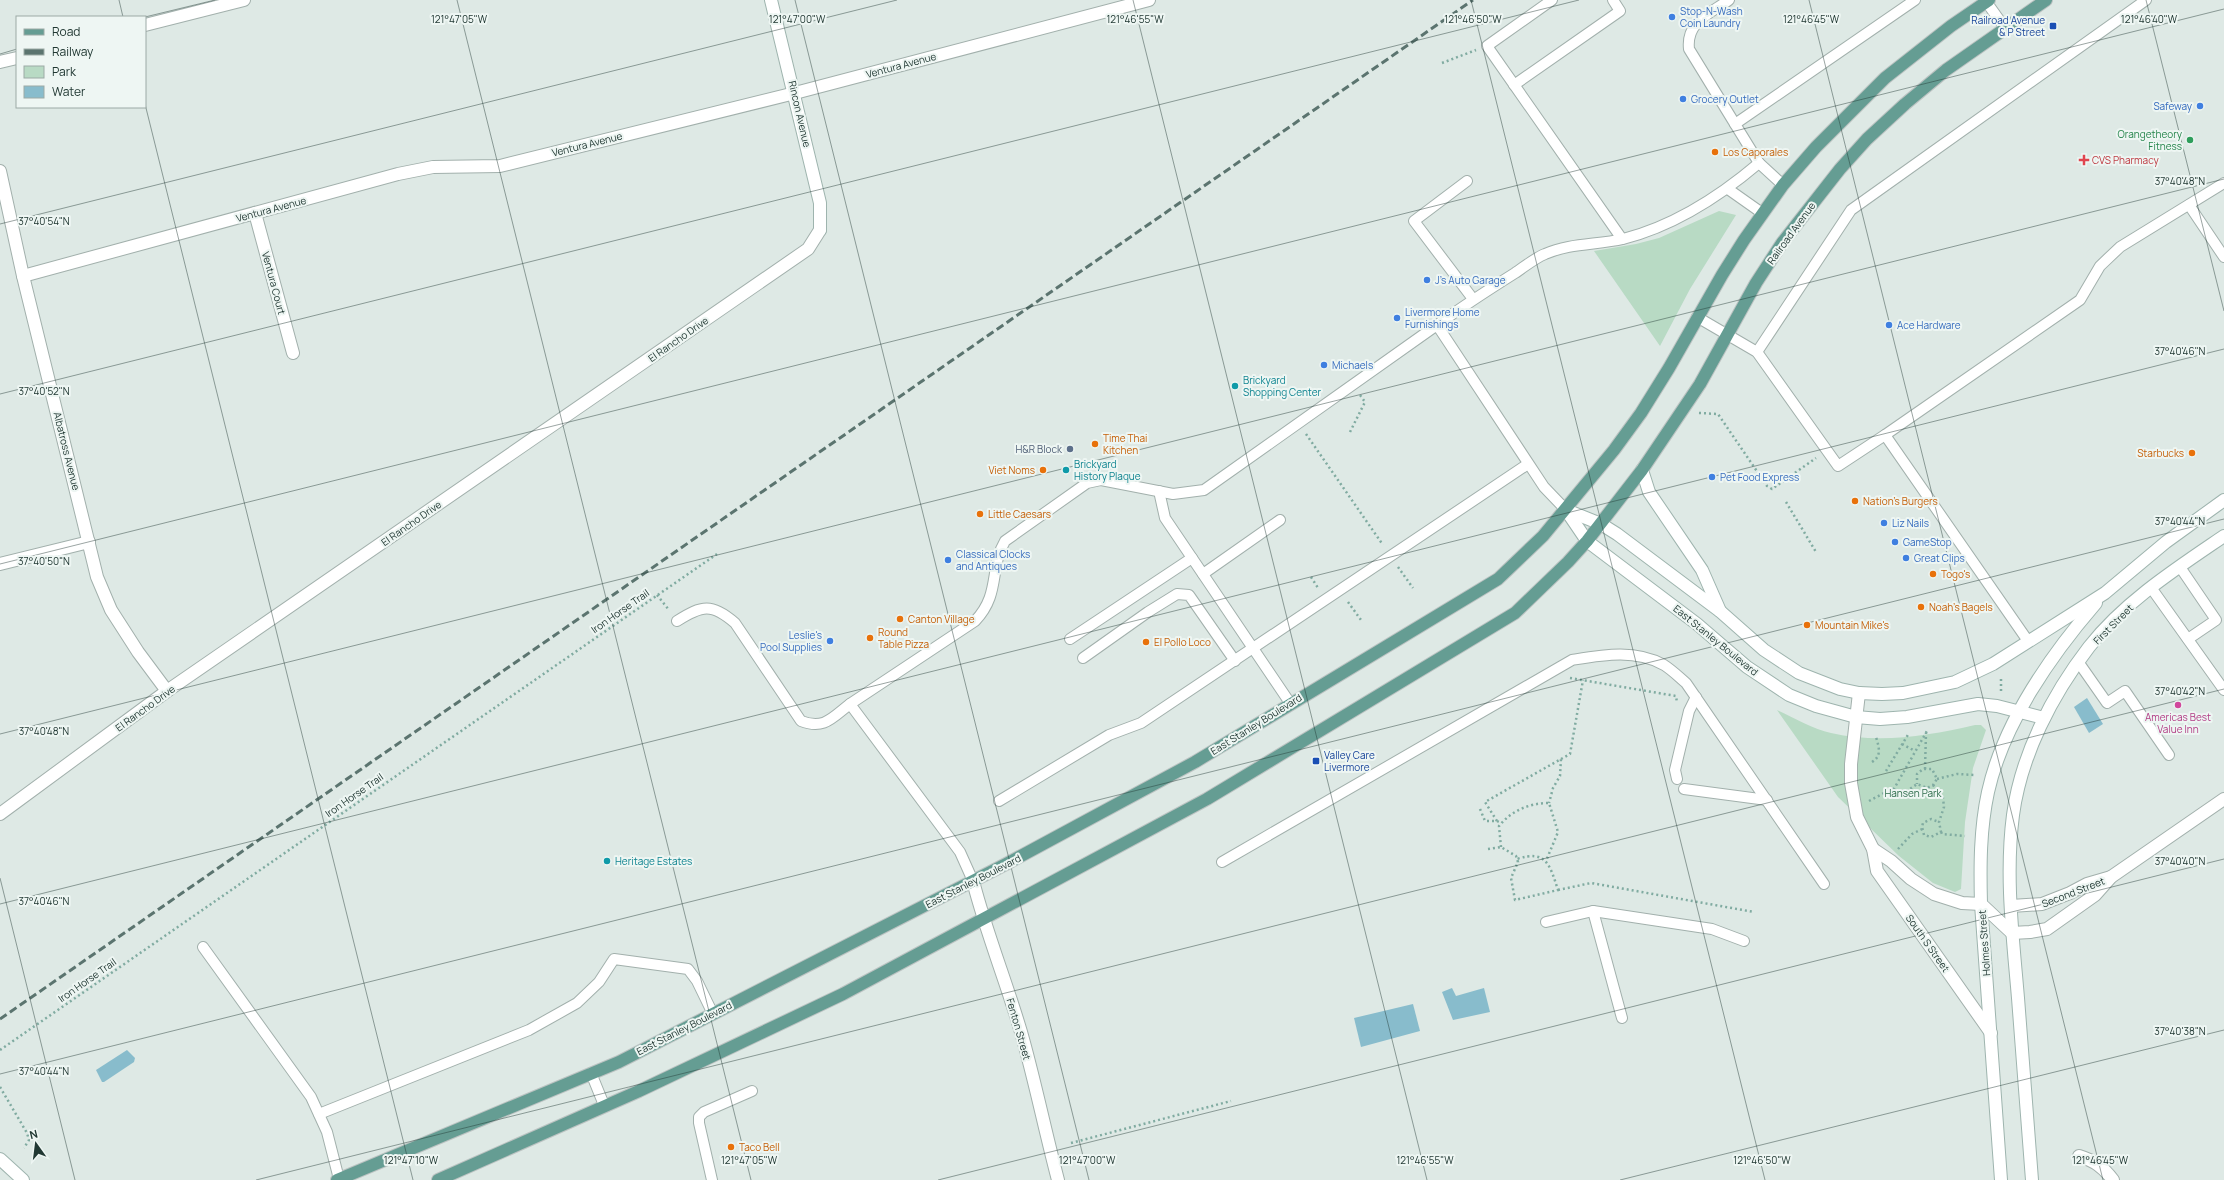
<svg xmlns="http://www.w3.org/2000/svg" width="2224" height="1180" font-family="Manrope,sans-serif">
<style>
.green{fill:#b8dac4}
.water{fill:#88bccc}
.lines{fill:none;stroke-linecap:round;stroke-linejoin:round}
.lane-casing{stroke:#a2b0ac;stroke-width:12}
.street-casing{stroke:#a2b0ac;stroke-width:14}
.secondary-casing{stroke:#9eb4ae;stroke-width:14}
.primary-casing{stroke:#bcc3c2;stroke-width:14}
.path{stroke:#80aba1;stroke-width:2.5;stroke-dasharray:2 3;stroke-linecap:butt}
.lane{stroke:#fff;stroke-width:10}
.street{stroke:#fff;stroke-width:12}
.secondary{stroke:#fff;stroke-width:12}
.primary{stroke:#659d93;stroke-width:12}
.rail{stroke:#5b746f;stroke-width:3;stroke-dasharray:8 4;stroke-linecap:butt}
.ticks{fill:none;stroke:#213833;stroke-width:1;stroke-opacity:0.45}
.shop-dot{fill:#3f7fe0;stroke:#eef6f3;stroke-width:1.5}
.transit-dot{fill:#1a4fb4;stroke:#eef6f3;stroke-width:1.5}
.leisure-dot{fill:#2e9e5b;stroke:#eef6f3;stroke-width:1.5}
.food-dot{fill:#e8710a;stroke:#eef6f3;stroke-width:1.5}
.health-dot{fill:#e0444e;stroke:#eef6f3;stroke-width:1.5}
.culture-dot{fill:#0f9aa8;stroke:#eef6f3;stroke-width:1.5}
.service-dot{fill:#5c6f8a;stroke:#eef6f3;stroke-width:1.5}
.hotel-dot{fill:#d1479c;stroke:#eef6f3;stroke-width:1.5}
.labels{text-anchor:middle;dominant-baseline:central;stroke-width:4;stroke-linejoin:round;paint-order:stroke}
.shop-label{font-size:10px;fill:#366cbe;stroke:#eef6f3;text-anchor:start}
.transit-label{font-size:10px;fill:#164399;stroke:#eef6f3;text-anchor:end}
.street-label{font-size:10px;fill:#213833;stroke:#eef6f3}
.leisure-label{font-size:10px;fill:#27864d;stroke:#eef6f3;text-anchor:end}
.food-label{font-size:10px;fill:#c56008;stroke:#eef6f3;text-anchor:start}
.health-label{font-size:10px;fill:#be3a42;stroke:#eef6f3;text-anchor:start}
.culture-label{font-size:10px;fill:#0d838f;stroke:#eef6f3;text-anchor:start}
.service-label{font-size:10px;fill:#4e5e75;stroke:#eef6f3;text-anchor:end}
.hotel-label{font-size:10px;fill:#b23c85;stroke:#eef6f3}
.park-label{font-size:10px;fill:#2d6c4b;stroke:#eef6f3}
.ticks-label{font-size:10px;text-anchor:middle;fill:#213833;stroke:#eef6f3;stroke-width:4;stroke-linejoin:round;paint-order:stroke}
</style>
<rect width="100%" height="100%" fill="#dee9e5"/>
<g class="green">
<path d="M1719,211L1736,215L1690,289L1660,346L1594,251L1636,244L1659,238Z"/>
<path d="M1777,710C1794,718 1813,729 1831,733C1880,744 1927,736 1975,725H1981L1986,730L1973,768L1965,822L1961,889L1955,892L1933,883L1899,856L1838,797Z"/>
</g>
<g class="water">
<path d="M2087,698L2103,724L2089,733L2074,707Z"/>
<path d="M1452,988L1456,996L1484,988L1490,1012L1453,1020L1442,992Z"/>
<path d="M1413,1004L1420,1031L1361,1047L1354,1018Z"/>
<path d="M127,1050L135,1058L134,1062L104,1082H102L96,1070Z"/>
</g>
<g class="lines">
<defs>
<g id="lane">
<path d="M1552,0L1487,46L1622,239"/>
<path d="M1729,0C1709,14 1686,22 1689,49L1735,124"/>
<path d="M1985,0L2005,28"/>
<path d="M1514,85L1620,11L1613,0"/>
<path d="M1467,181L1414,221L1473,299"/>
<path d="M1783,185L1759,163L1735,124L1915,0"/>
<path d="M1728,189L1762,213"/>
<path d="M2189,205L2224,257"/>
<path d="M1697,317L1757,352L1838,466L1885,435"/>
<path d="M1437,325C1462,307 1488,290 1515,273C1524,267 1535,258 1545,254C1570,243 1597,245 1623,239C1674,226 1719,197 1759,163"/>
<path d="M1757,352L1851,210L2146,0"/>
<path d="M1159,491L1165,518L1290,703"/>
<path d="M2180,567L2216,620L2188,639"/>
<path d="M1203,574L1280,520"/>
<path d="M2152,589L2224,690"/>
<path d="M677,621C702,605 712,603 735,623L801,721C824,730 832,718 850,704"/>
<path d="M1070,639L1192,558"/>
<path d="M2028,641L1885,435L2080,300L2100,266L2120,247L2224,183"/>
<path d="M1083,658L1148,612L1177,594L1189,595L1235,661"/>
<path d="M2079,663L2107,703L2125,691L2169,755"/>
<path d="M1677,779L1675,770L1689,711L1696,697"/>
<path d="M1684,789L1767,800"/>
<path d="M999,801L1109,735L1141,723L1528,464"/>
<path d="M1222,862L1572,660C1603,655 1635,649 1664,665C1672,670 1679,677 1686,683L1824,884"/>
<path d="M973,881L960,852L850,704L975,621C1001,594 989,568 1005,541L1087,483L1101,480L1173,494L1204,490L1437,325L1544,487L1566,510"/>
<path d="M1593,911L1622,1018"/>
<path d="M1546,922L1593,911L1712,929L1744,941"/>
<path d="M203,947L311,1097L327,1132L339,1179"/>
<path d="M591,1073L604,1105"/>
<path d="M319,1114L529,1030L577,1003L599,982L614,959L688,969L697,981L713,1014"/>
<path d="M712,1180L699,1123V1117L704,1112L752,1091"/>
</g>
<g id="street">
<path d="M145,25L244,0"/>
<path d="M0,62L17,58"/>
<path d="M0,171L23,276L97,577L111,610L138,652L167,691"/>
<path d="M255,213L293,353"/>
<path d="M23,276L398,174L433,167L500,166L795,93L1149,0"/>
<path d="M0,564L89,542"/>
<path d="M1859,693L1851,764V783L1857,817L1873,849L1877,871L1991,1033"/>
<path d="M0,814L167,691L808,249L820,230"/>
<path d="M1873,849L1891,861L1911,879L1934,894L1962,903L1981,904L2012,933L2030,932L2047,929L2095,895L2111,877L2224,799"/>
<path d="M973,881C986,932 1006,981 1021,1032C1035,1081 1045,1131 1058,1180"/>
<path d="M2011,906L2042,904L2070,893L2087,884L2111,877"/>
<path d="M2079,1156C2095,1161 2103,1167 2113,1180"/>
</g>
<g id="secondary">
<path d="M771,0L820,203V230"/>
<path d="M1642,470L1649,492L1702,570L1720,611"/>
<path d="M1566,510L1601,524L1617,534L1721,612L1764,650L1799,673L1840,689L1859,693L1882,694L1903,693L1955,682L1993,664L2105,593L2166,542L2224,500"/>
<path d="M1566,510L1587,541L1697,624L1747,667L1789,695L1816,706L1856,717L1880,719L1907,717L1978,704L1997,706L2044,718"/>
<path d="M0,1159L23,1180"/>
<path d="M2001,1180L1981,904C1980,866 1980,829 1988,792C2003,724 2051,655 2096,603"/>
<path d="M2032,1180C2027,1119 2023,1059 2018,998C2013,938 2005,876 2013,815C2021,755 2052,695 2089,647C2124,602 2177,568 2224,536"/>
</g>
<g id="primary">
<path d="M337,1180L619,1062L1006,864L1195,762L1498,579L1543,536L1614,450L1641,413L1669,368L1722,275L1744,240L1783,185L1816,147L1885,78L1951,26L1989,0"/>
<path d="M438,1180L639,1091L843,994L1207,799L1515,613L1568,562L1587,541L1642,470L1700,384L1756,283L1782,243L1840,169L1867,139L1905,104L1946,70L2046,0"/>
</g>
</defs>
<use href="#lane" class="lane-casing"/>
<use href="#street" class="street-casing"/>
<use href="#secondary" class="secondary-casing"/>
<use href="#primary" class="primary-casing"/>
<g class="path">
<path d="M1442,63L1476,50"/>
<path d="M1699,413L1718,414L1767,486L1772,489L1816,458"/>
<path d="M1350,432L1365,402L1360,395"/>
<path d="M1306,434L1383,545"/>
<path d="M1786,502L1816,552"/>
<path d="M1398,567L1413,588"/>
<path d="M1311,577L1318,588"/>
<path d="M657,595L669,610"/>
<path d="M1348,602L1361,620"/>
<path d="M1570,678L1676,696L1677,703"/>
<path d="M2001,691V676"/>
<path d="M1902,744L1915,751"/>
<path d="M1561,759L1570,754L1583,680"/>
<path d="M1872,762C1882,756 1879,747 1876,737"/>
<path d="M1925,769L1926,733"/>
<path d="M1886,771L1909,733"/>
<path d="M1937,779L1957,774L1975,775"/>
<path d="M1933,785L1943,798L1944,807L1939,822L1941,832L1931,837L1924,835L1922,827L1923,823L1931,819L1939,822"/>
<path d="M1891,794L1927,731"/>
<path d="M1869,801L1884,793L1903,794L1917,784L1927,788L1933,785L1937,779L1932,769H1923L1917,774V784"/>
<path d="M1480,809L1485,821H1497L1501,823"/>
<path d="M1497,821L1485,802L1561,759L1560,776L1553,788L1549,803"/>
<path d="M1941,832L1942,834L1965,836"/>
<path d="M1501,847L1499,826C1511,811 1529,803 1549,803L1558,832L1546,861"/>
<path d="M1488,849L1501,847L1516,856L1518,862L1511,878L1515,900L1558,890C1550,866 1547,849 1517,859"/>
<path d="M1898,849L1912,834L1922,829"/>
<path d="M1558,890L1591,883L1754,912"/>
<path d="M0,1050L717,554"/>
<path d="M0,1087L27,1133L29,1140L24,1148"/>
<path d="M1071,1143L1231,1101"/>
</g>
<use href="#lane" class="lane"/>
<use href="#street" class="street"/>
<use href="#secondary" class="secondary"/>
<use href="#primary" class="primary"/>
<path class="rail" d="M0,1019L1473,0"/>
</g>
<path class="ticks" d="M119,0L123,17M457,0L751,1180M795,0L1089,1180M1133,0L1427,1180M1471,0L1765,1180M1809,0L2103,1180M2146,0L2224,311M145,17L215,0M0,54L17,49M145,104L413,1180M0,224L897,0M0,394L1579,0M0,564L2224,9M0,734L2224,179M0,878L75,1180M0,904L2224,349M0,1074L2224,519M256,1180L2224,689M938,1180L2224,859M1620,1180L2224,1030"/>
<g class="shop-dot">
<circle cx="1672" cy="17" r="4"/>
<circle cx="1683" cy="99" r="4"/>
<circle cx="2200" cy="106" r="4"/>
<circle cx="1427" cy="280" r="4"/>
<circle cx="1397" cy="318" r="4"/>
<circle cx="1889" cy="325" r="4"/>
<circle cx="1324" cy="365" r="4"/>
<circle cx="1712" cy="477" r="4"/>
<circle cx="1884" cy="523" r="4"/>
<circle cx="1895" cy="542" r="4"/>
<circle cx="1906" cy="558" r="4"/>
<circle cx="948" cy="560" r="4"/>
<circle cx="830" cy="641" r="4"/>
</g>
<g class="transit-dot">
<rect x="2049" y="22" width="8" height="8" rx="2"/>
<rect x="1312" y="757" width="8" height="8" rx="2"/>
</g>
<circle class="leisure-dot" cx="2190" cy="140" r="4"/>
<g class="food-dot">
<circle cx="1715" cy="152" r="4"/>
<circle cx="1095" cy="444" r="4"/>
<circle cx="2192" cy="453" r="4"/>
<circle cx="1043" cy="470" r="4"/>
<circle cx="1855" cy="501" r="4"/>
<circle cx="980" cy="514" r="4"/>
<circle cx="1933" cy="574" r="4"/>
<circle cx="1921" cy="607" r="4"/>
<circle cx="900" cy="619" r="4"/>
<circle cx="1807" cy="625" r="4"/>
<circle cx="870" cy="638" r="4"/>
<circle cx="1146" cy="642" r="4"/>
<circle cx="731" cy="1147" r="4"/>
</g>
<path class="health-dot" d="M2082 154h4v4h4v4h-4v4h-4v-4h-4v-4h4z"/>
<g class="culture-dot">
<circle cx="1235" cy="386" r="4"/>
<circle cx="1066" cy="470" r="4"/>
<circle cx="607" cy="861" r="4"/>
</g>
<circle class="service-dot" cx="1070" cy="449" r="4"/>
<circle class="hotel-dot" cx="2178" cy="705" r="4"/>
<g class="labels">
<g class="shop-label">
<text x="1680" y="11">Stop-N-Wash<tspan x="1680" dy="12">Coin Laundry</tspan></text>
<text x="1691" y="99">Grocery Outlet</text>
<text x="2192" y="106" text-anchor="end">Safeway</text>
<text x="1435" y="280">J's Auto Garage</text>
<text x="1405" y="312">Livermore Home<tspan x="1405" dy="12">Furnishings</tspan></text>
<text x="1897" y="325">Ace Hardware</text>
<text x="1332" y="365">Michaels</text>
<text x="1720" y="477">Pet Food Express</text>
<text x="1892" y="523">Liz Nails</text>
<text x="1903" y="542">GameStop</text>
<text x="956" y="554">Classical Clocks<tspan x="956" dy="12">and Antiques</tspan></text>
<text x="1914" y="558">Great Clips</text>
<text x="822" y="635" text-anchor="end">Leslie's<tspan x="822" dy="12">Pool Supplies</tspan></text>
</g>
<g class="transit-label">
<text x="2045" y="20">Railroad Avenue<tspan x="2045" dy="12">&amp; P Street</tspan></text>
<text x="1324" y="755" text-anchor="start">Valley Care<tspan x="1324" dy="12">Livermore</tspan></text>
</g>
<g class="street-label">
<text transform="translate(901 65) rotate(-15)">Ventura Avenue</text>
<text transform="translate(800 114) rotate(77)">Rincon Avenue</text>
<text transform="translate(587 144) rotate(-14)">Ventura Avenue</text>
<text transform="translate(271 209) rotate(-15)">Ventura Avenue</text>
<text transform="translate(1791 233) rotate(-54)">Railroad Avenue</text>
<text transform="translate(274 283) rotate(75)">Ventura Court</text>
<text transform="translate(678 339) rotate(-35)">El Rancho Drive</text>
<text transform="translate(67 451) rotate(76)">Albatross Avenue</text>
<text transform="translate(411 523) rotate(-35)">El Rancho Drive</text>
<text transform="translate(620 611) rotate(-35)">Iron Horse Trail</text>
<text transform="translate(2113 624) rotate(-45)">First Street</text>
<text transform="translate(1716 640) rotate(39)">East Stanley Boulevard</text>
<text transform="translate(145 708) rotate(-36)">El Rancho Drive</text>
<text transform="translate(1256 724) rotate(-32)">East Stanley Boulevard</text>
<text transform="translate(354 795) rotate(-35)">Iron Horse Trail</text>
<text transform="translate(973 881) rotate(-27)">East Stanley Boulevard</text>
<text transform="translate(2073 892) rotate(-21)">Second Street</text>
<text transform="translate(1928 943) rotate(55)">South S Street</text>
<text transform="translate(1984 943) rotate(-94)">Holmes Street</text>
<text transform="translate(87 980) rotate(-35)">Iron Horse Trail</text>
<text transform="translate(684 1028) rotate(-27)">East Stanley Boulevard</text>
<text transform="translate(1019 1029) rotate(74)">Fenton Street</text>
</g>
<g class="leisure-label">
<text x="2182" y="134">Orangetheory<tspan x="2182" dy="12">Fitness</tspan></text>
</g>
<g class="food-label">
<text x="1723" y="152">Los Caporales</text>
<text x="1103" y="438">Time Thai<tspan x="1103" dy="12">Kitchen</tspan></text>
<text x="2184" y="453" text-anchor="end">Starbucks</text>
<text x="1035" y="470" text-anchor="end">Viet Noms</text>
<text x="1863" y="501">Nation's Burgers</text>
<text x="988" y="514">Little Caesars</text>
<text x="1941" y="574">Togo's</text>
<text x="1929" y="607">Noah's Bagels</text>
<text x="908" y="619">Canton Village</text>
<text x="1815" y="625">Mountain Mike's</text>
<text x="878" y="632">Round<tspan x="878" dy="12">Table Pizza</tspan></text>
<text x="1154" y="642">El Pollo Loco</text>
<text x="739" y="1147">Taco Bell</text>
</g>
<g class="health-label">
<text x="2092" y="160">CVS Pharmacy</text>
</g>
<g class="culture-label">
<text x="1243" y="380">Brickyard<tspan x="1243" dy="12">Shopping Center</tspan></text>
<text x="1074" y="464">Brickyard<tspan x="1074" dy="12">History Plaque</tspan></text>
<text x="615" y="861">Heritage Estates</text>
</g>
<g class="service-label">
<text x="1062" y="449">H&amp;R Block</text>
</g>
<g class="hotel-label">
<text x="2178" y="717">Americas Best<tspan x="2178" dy="12">Value Inn</tspan></text>
</g>
<g class="park-label">
<text x="1913" y="793">Hansen Park</text>
</g>
</g>
<g class="ticks-label">
<text x="459" y="23">121°47'05"W</text>
<text x="797" y="23">121°47'00"W</text>
<text x="1135" y="23">121°46'55"W</text>
<text x="1473" y="23">121°46'50"W</text>
<text x="1811" y="23">121°46'45"W</text>
<text x="2149" y="23">121°46'40"W</text>
<text x="2180" y="185">37°40'48"N</text>
<text x="44" y="225">37°40'54"N</text>
<text x="2180" y="355">37°40'46"N</text>
<text x="44" y="395">37°40'52"N</text>
<text x="2180" y="525">37°40'44"N</text>
<text x="44" y="565">37°40'50"N</text>
<text x="2180" y="695">37°40'42"N</text>
<text x="44" y="735">37°40'48"N</text>
<text x="2180" y="865">37°40'40"N</text>
<text x="44" y="905">37°40'46"N</text>
<text x="2180" y="1035">37°40'38"N</text>
<text x="44" y="1075">37°40'44"N</text>
<text x="411" y="1164">121°47'10"W</text>
<text x="749" y="1164">121°47'05"W</text>
<text x="1087" y="1164">121°47'00"W</text>
<text x="1425" y="1164">121°46'55"W</text>
<text x="1762" y="1164">121°46'50"W</text>
<text x="2100" y="1164">121°46'45"W</text>
</g>
<rect x="16" y="16" width="130" height="92" fill="#eef6f3" stroke="#9caaa6"/>
<rect x="24" y="29" width="20" height="6" fill="#659d93" stroke="#9caaa6"/>
<text x="52" y="36" font-size="12" fill="#213833">Road</text>
<rect x="24" y="49" width="20" height="6" fill="#5b746f" stroke="#9caaa6"/>
<text x="52" y="56" font-size="12" fill="#213833">Railway</text>
<rect x="24" y="66" width="20" height="12" fill="#b8dac4" stroke="#9caaa6"/>
<text x="52" y="76" font-size="12" fill="#213833">Park</text>
<rect x="24" y="86" width="20" height="12" fill="#88bccc" stroke="#9caaa6"/>
<text x="52" y="96" font-size="12" fill="#213833">Water</text>
<g transform="translate(36 1144) rotate(346)" stroke="#eef6f3" stroke-width="3" paint-order="stroke">
<path d="M0-3L7 15L0 10L-7 15Z" fill="#213833"/>
<text y="-6" font-size="11" font-weight="bold" text-anchor="middle" fill="#213833">N</text>
</g>
</svg>
